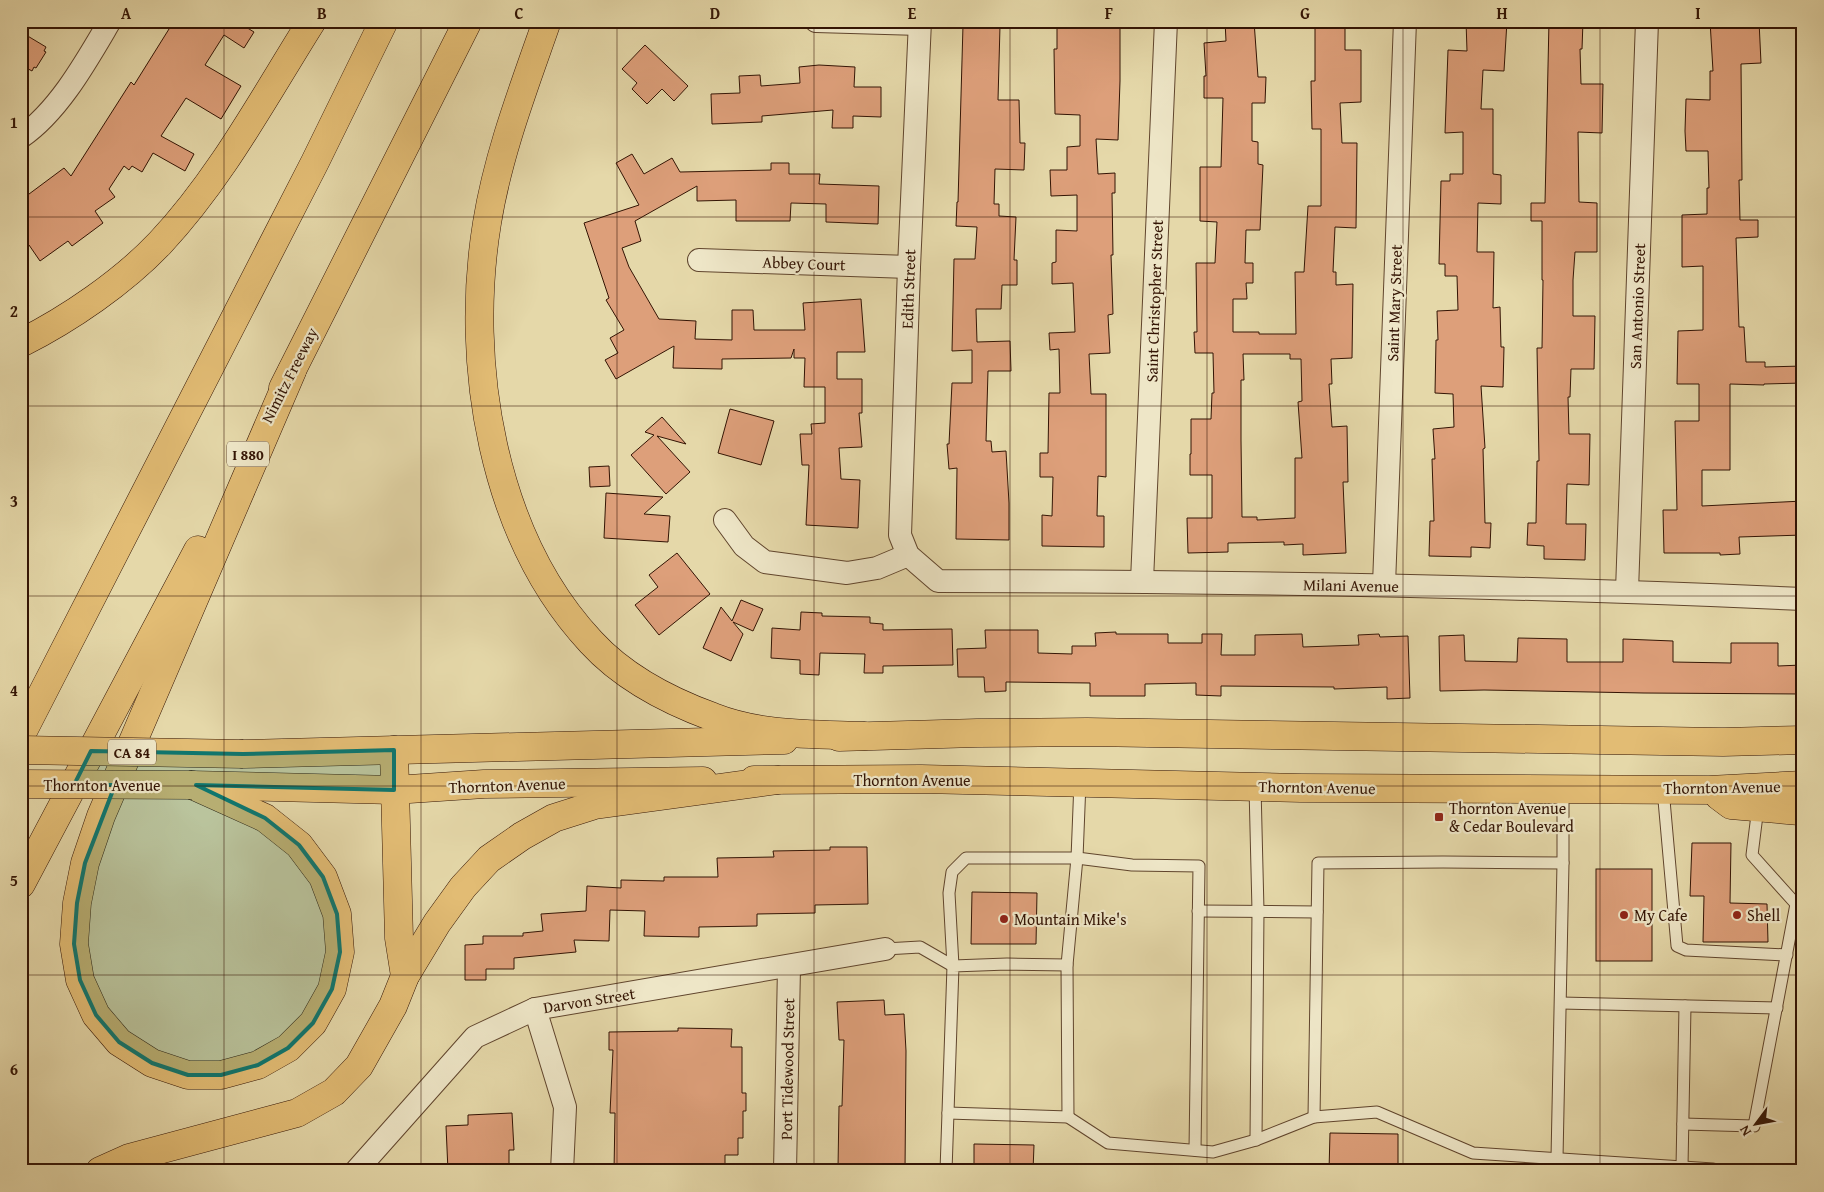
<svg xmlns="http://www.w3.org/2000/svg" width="1824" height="1192" font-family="'Gentium Book Plus',serif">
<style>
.building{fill:#dd9f7a;stroke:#331404;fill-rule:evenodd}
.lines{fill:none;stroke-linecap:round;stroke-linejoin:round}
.lane-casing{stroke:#60452d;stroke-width:13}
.street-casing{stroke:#60452d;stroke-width:24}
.primary-casing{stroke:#331404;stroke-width:29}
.highway-casing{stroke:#331404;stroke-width:29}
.lane{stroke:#eee6c7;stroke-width:11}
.street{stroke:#eee6c7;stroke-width:22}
.primary{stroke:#e2bc74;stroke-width:28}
.highway{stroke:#e2bc74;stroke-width:28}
.primary-bridge-casing{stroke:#331404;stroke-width:29;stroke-linecap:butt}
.primary-bridge{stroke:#e2bc74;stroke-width:28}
.marked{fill:#0f766e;fill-opacity:0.2;stroke:#0f766e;stroke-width:4;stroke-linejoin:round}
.grid{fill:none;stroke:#331404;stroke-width:1;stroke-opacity:0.55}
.poi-dot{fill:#8f2418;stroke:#eee6c7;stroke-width:2}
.labels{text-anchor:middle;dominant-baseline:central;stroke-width:4.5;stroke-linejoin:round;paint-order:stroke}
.shield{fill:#eee6c7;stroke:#6b533e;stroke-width:1}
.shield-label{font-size:15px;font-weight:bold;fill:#331404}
.street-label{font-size:16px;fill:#331404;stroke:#eee6c7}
.poi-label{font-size:16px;fill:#331404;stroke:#eee6c7;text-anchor:start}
.neatline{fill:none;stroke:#331404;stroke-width:2}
.grid-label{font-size:16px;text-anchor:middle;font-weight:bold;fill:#331404}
</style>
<rect width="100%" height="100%" fill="#e5d8a9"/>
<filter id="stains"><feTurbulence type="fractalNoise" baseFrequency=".004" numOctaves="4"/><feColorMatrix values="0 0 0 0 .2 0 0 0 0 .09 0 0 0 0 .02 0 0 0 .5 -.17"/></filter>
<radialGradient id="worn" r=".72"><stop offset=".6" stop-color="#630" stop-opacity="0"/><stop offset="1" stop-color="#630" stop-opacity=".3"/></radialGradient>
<g class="building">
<path d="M174,21H236L254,32L244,48L224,35L205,65L241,86L221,119L186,98L161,136L194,154L185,171L153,153L142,172L132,166L129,170L124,166L109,189L115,197L95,211L103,223L72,246L68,241L40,261L29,245L21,251V200L64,168L71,176L131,82L134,85Z"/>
<path d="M1057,21H1120V81L1118,140L1096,139L1098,174L1115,173V193H1112L1113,255H1111L1113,314L1108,315L1110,353L1089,354L1091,394H1106V477L1098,476L1097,516H1104V547L1042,546V515L1052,516L1053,477H1040V453H1048L1049,393H1060L1059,349L1050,350L1049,333L1075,332L1073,283L1052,284V263L1056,262V230L1077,231V195L1051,196L1050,170H1067V147L1080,146V115L1055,114L1054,49H1057Z"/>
<path d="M1225,21H1254L1258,77H1266L1265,103H1252V141L1258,142V164L1263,165L1260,230H1246L1245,263H1253V283H1246L1247,299H1233V332H1259V334H1296L1295,272H1304L1308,206H1321V129H1312L1311,81H1315V21H1345V50H1361V102L1340,103L1342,143H1357L1356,228L1335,227L1333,272H1336V285L1353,284L1352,358L1331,359L1332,384H1329L1332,427L1347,426L1348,482H1343L1346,553L1303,555V544L1284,545V542L1228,543V552L1188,553L1187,518H1212V475H1190V454H1191V419H1211L1212,393H1214L1213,353H1195L1194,332H1197L1196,263H1215L1217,222L1200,221V167H1221L1223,98H1204V76H1206L1204,43L1226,41ZM1243,354H1290V359H1301L1302,401L1298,402L1302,458H1295V518L1257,520V517H1242L1241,440V380H1244Z"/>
<path d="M1466,21H1507L1504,71L1483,70L1481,109H1493V174L1501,175V204L1478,203L1477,252H1494L1493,308L1500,307L1501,347H1504L1503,387L1481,386L1485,448L1483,449L1485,523H1491L1490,548L1471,547V557L1429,556L1430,521H1434L1432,459H1435L1433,429L1454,427L1453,394L1435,393L1436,340H1438L1437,311L1458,310L1457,276H1445V264H1439L1441,181H1450V174H1463V132L1445,133L1448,50L1467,51Z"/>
<path d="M1549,21H1583L1582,49H1580L1581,84H1603L1602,133L1578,132L1579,202L1597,203V252H1575L1573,280V316H1595L1594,369H1571L1570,397H1568L1569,434H1590L1589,485L1567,484L1566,524H1586L1585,560L1544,559V546L1527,545L1528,523H1536L1537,461H1539L1537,348H1542L1543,280H1542V221H1531V203H1545Z"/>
<path d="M1710,21H1759L1761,63L1741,64L1742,180H1739L1740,220H1758V237L1736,238L1739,327H1744L1746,362H1765V367L1803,366V383L1764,384V385L1730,384V470H1702V506L1803,501V535L1739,537L1740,554L1720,555V553H1664L1663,510H1677L1675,421H1699V384H1677L1678,331L1703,330V266L1682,267V215L1707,214V188H1709L1708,151H1686L1685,131L1686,99L1710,100V71H1713Z"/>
<path d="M963,25L1000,26L998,100H1019L1020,143H1025L1024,170L995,169L994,204H999V216L1016,217L1014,260H1017V285H1002L1001,309H976L977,342L1010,341L1011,371H988L986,441H991L992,452L1006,451L1009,503V540L956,539L957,468L949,469L947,444H949L952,383H972V350L952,351L954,259H975L977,227L956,226L957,202H958Z"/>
<path d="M21,32L46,47L44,51L46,52L36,68L34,67L32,71L21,65Z"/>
<path d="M645,45L688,86L674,101L662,89L647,104L632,89L637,83L622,69Z"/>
<path d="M819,65L855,67L854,87H881V117L853,116V128H832L833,110L762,116V122L712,124L711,94L740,93L739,76L760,75L761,86L800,83L799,67Z"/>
<path d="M632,154L644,174L672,158L680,172L771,170V163H789V174H820L819,184L879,186L878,224L826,222V204L791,203L790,221H736V200L697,201V186L635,221L641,241L622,248L629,267L659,319L696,321L695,339L732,340V310H753L754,330H805L803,303L861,299L865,352H837V379H862V413H859L862,447L839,448L841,479L860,480L858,528L806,525L809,465H802L800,434H812L811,424L825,423V387H804L805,358H794V349L791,358L722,359V369L673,368L674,346L616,379L605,360L618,353L610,338L624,330L606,300L609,298L584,223L639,205L616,163Z"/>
<path d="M730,409L774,421L761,465L718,453Z"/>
<path d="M662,417L686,444L657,436L690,472L666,494L631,455L654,435L645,432Z"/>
<path d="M609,466L610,486L590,487L589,467Z"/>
<path d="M606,493L663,497L644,514L670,516L668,542L604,538Z"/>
<path d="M677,553L710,594L659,635L635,605L658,587L649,575Z"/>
<path d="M741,600L763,609L753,631L733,622L743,634L731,661L703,648L721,607L732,621Z"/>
<path d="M801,612L822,613V616L870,617V623L883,624V630L952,629L953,665L883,666V673H864L865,654L820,653L819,675L800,674V660L771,658L772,628L800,630Z"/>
<path d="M985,630H1038V653L1072,654V646H1096L1095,633L1116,632V634H1168V643H1202V634H1222L1221,655H1255V635L1302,634L1303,647L1359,645L1358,635L1379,634L1380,637L1408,636L1410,698L1387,699V687L1334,689V687L1221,686V696L1196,695V683L1145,684V696H1090V683L1006,682V691L985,692L984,677H958L957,649L986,648Z"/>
<path d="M1464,635L1465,661L1517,662L1518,638L1567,639V662H1623V639L1673,641V662L1731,663V643H1778V666L1802,665V694L1644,693L1484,690L1440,691L1439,636Z"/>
<path d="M1692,843H1731L1730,903L1767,904L1768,942H1703L1704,896H1690Z"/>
<path d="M830,847H867L868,904L815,905V913L757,914V926L699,927V937L644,936L645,911L610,910L609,941L574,940L576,952L514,958V969H486V980H465V945L483,944V936H523V933L543,931L541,914L586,911L587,886L621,888V880L664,881V877H718L717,858L774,857L773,851L830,850Z"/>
<rect x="1596" y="869" width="56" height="92"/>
<path d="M972,892L1037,893L1036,944H971Z"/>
<path d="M884,1000L885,1015L904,1014L906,1051L905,1171H848L849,1169L838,1168L839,1106H842L844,1040H839L837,1002Z"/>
<path d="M678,1028L732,1029L731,1047H742V1093H746V1111H743V1138H738V1155H725V1171H614L615,1113H610L613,1050H609V1032L678,1031Z"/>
<path d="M512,1113L514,1150H509V1171H448L446,1126L468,1125V1115Z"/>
<path d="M1330,1133L1398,1134V1171H1329Z"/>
<path d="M974,1144L1034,1145L1033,1171H974Z"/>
</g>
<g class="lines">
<defs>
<g id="lane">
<path d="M1255,787L1258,911L1256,1140"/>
<path d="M1663,789L1677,946L1686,950L1787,955"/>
<path d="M1758,807L1752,855L1796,904H1803"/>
<path d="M1198,911L1317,912"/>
<path d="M885,949L920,947L953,966"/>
<path d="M953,966L949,893L952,872L966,858H1077L1132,865L1199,866L1195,1150"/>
<path d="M1561,1003L1777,1008"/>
<path d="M948,1113L1068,1117L1108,1143L1213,1152L1256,1140L1314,1117L1377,1112L1473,1153L1713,1169L1715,1171"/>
<path d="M1068,1117L1067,965L1077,858L1080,782"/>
<path d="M1314,1117L1318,863L1443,862L1563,863"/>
<path d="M1683,1124L1754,1126L1796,904"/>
<path d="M1557,1158L1563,863V789"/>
<path d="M1682,1167L1685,1006"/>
<path d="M946,1171L953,966L1007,964L1067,965"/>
</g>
<g id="street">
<path d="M816,21L920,24"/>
<path d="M920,21L909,267L900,535L908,555L938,581C1227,581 1515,586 1803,599"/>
<path d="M21,137C59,111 87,60 110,21"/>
<path d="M699,260L909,267"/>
<path d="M725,520L744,546L765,562L847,573L877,568L908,555"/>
<path d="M1142,581L1166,21"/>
<path d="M1384,585L1405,21"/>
<path d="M1627,591L1647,21"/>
<path d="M535,1009L565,1107L562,1171"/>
<path d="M356,1171L475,1037L535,1009L885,949"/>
<path d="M785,1171L789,967"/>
</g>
<g id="primary">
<path d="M839,737L977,733L1087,732L1723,742L1803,740"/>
<path d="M243,754L784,740"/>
<path d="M754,780L921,779L1301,788L1709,790L1803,785"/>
<path d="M192,785L394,790L484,784L703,781"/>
<path d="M1719,796L1731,805L1800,811L1803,813"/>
</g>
<g id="highway">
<path d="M547,21C524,87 498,154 487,223C464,363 492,536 591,642C623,677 669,701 713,717C761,736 814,734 864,736"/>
<path d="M21,343C69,319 123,282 160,243C221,178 264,97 312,21"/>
<path d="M283,388L468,21"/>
<path d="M21,735L315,162L384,21"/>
<path d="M394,750L399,938L405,976"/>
<path d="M192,785L265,818L299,845L323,877L337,914L340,952L332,989L313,1023L288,1048L258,1065L221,1075H188L152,1063L119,1042L96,1015L80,980L74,944L77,903L85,863L101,816L292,371"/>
<path d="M21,884L198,550"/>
<path d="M100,1171L129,1158L297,1113L334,1092L359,1066L393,1006L405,976L437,923L463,887L489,859L522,836L554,818L595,805L778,780"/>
</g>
</defs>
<use href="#lane" class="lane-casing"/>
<use href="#street" class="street-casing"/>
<use href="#primary" class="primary-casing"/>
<use href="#highway" class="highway-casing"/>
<use href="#lane" class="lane"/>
<use href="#street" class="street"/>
<use href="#primary" class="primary"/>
<use href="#highway" class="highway"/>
<defs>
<g id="primary-bridge">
<path d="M21,750L243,754"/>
<path d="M21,784L192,785"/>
</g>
</defs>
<use href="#primary-bridge" class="primary-bridge-casing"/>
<use href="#primary-bridge" class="primary-bridge"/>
</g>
<path class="marked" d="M394,750V790L196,785L265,818L299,845L323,877L337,914L340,952L332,989L313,1023L288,1048L258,1065L221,1075H188L152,1063L119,1042L96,1015L80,980L74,944L77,903L85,863L115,785H74L91,751L243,754Z"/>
<path class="grid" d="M224,21V1171M421,21V1171M617,21V1171M814,21V1171M1010,21V1171M1207,21V1171M1403,21V1171M1600,21V1171M21,217H1803M21,406H1803M21,596H1803M21,786H1803M21,975H1803"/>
<g class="poi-dot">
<rect x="1434" y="812" width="10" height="10" rx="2.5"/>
<circle cx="1624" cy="915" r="5"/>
<circle cx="1737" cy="915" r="5"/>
<circle cx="1004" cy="919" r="5"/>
</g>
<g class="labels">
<g class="shield">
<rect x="227" y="441.5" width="42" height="25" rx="4"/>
<rect x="108" y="739.5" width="48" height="25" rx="4"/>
</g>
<g class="shield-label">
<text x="248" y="454">I 880</text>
<text x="132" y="752">CA 84</text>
</g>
<g class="street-label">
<text transform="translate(804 263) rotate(2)">Abbey Court</text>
<text transform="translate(908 289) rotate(-88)">Edith Street</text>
<text transform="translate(1154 301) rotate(-88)">Saint Christopher Street</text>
<text transform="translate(1394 303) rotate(-88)">Saint Mary Street</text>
<text transform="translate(1637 306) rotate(-88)">San Antonio Street</text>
<text transform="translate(289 375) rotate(-63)">Nimitz Freeway</text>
<text transform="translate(1351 585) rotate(1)">Milani Avenue</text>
<text x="912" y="780">Thornton Avenue</text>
<text x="102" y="785">Thornton Avenue</text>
<text transform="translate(507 785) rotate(-2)">Thornton Avenue</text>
<text transform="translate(1317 787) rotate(1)">Thornton Avenue</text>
<text transform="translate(1722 787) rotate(-1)">Thornton Avenue</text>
<text transform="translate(589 1000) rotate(-9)">Darvon Street</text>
<text transform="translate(787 1069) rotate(-89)">Port Tidewood Street</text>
</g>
<g class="poi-label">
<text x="1449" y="808">Thornton Avenue<tspan x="1449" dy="18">&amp; Cedar Boulevard</tspan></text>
<text x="1634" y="915">My Cafe</text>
<text x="1747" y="915">Shell</text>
<text x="1014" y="919">Mountain Mike's</text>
</g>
</g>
<rect width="1824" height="1192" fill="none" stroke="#e5d8a9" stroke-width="55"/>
<g transform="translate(1756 1124) rotate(238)" stroke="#eee6c7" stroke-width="4" paint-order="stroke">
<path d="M0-4L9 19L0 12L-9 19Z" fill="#331404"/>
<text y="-8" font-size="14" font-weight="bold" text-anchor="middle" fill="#331404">N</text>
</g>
<rect x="28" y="28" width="1768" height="1136" class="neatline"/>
<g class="grid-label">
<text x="126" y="19">A</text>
<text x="322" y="19">B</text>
<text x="519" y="19">C</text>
<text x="715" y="19">D</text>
<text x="912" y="19">E</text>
<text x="1109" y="19">F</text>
<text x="1305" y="19">G</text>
<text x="1502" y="19">H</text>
<text x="1698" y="19">I</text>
<text x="14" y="128">1</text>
<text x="14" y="317">2</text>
<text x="14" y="507">3</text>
<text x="14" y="696">4</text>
<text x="14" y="886">5</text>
<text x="14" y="1075">6</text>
</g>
<rect width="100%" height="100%" filter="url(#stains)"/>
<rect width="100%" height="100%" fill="url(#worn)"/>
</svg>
